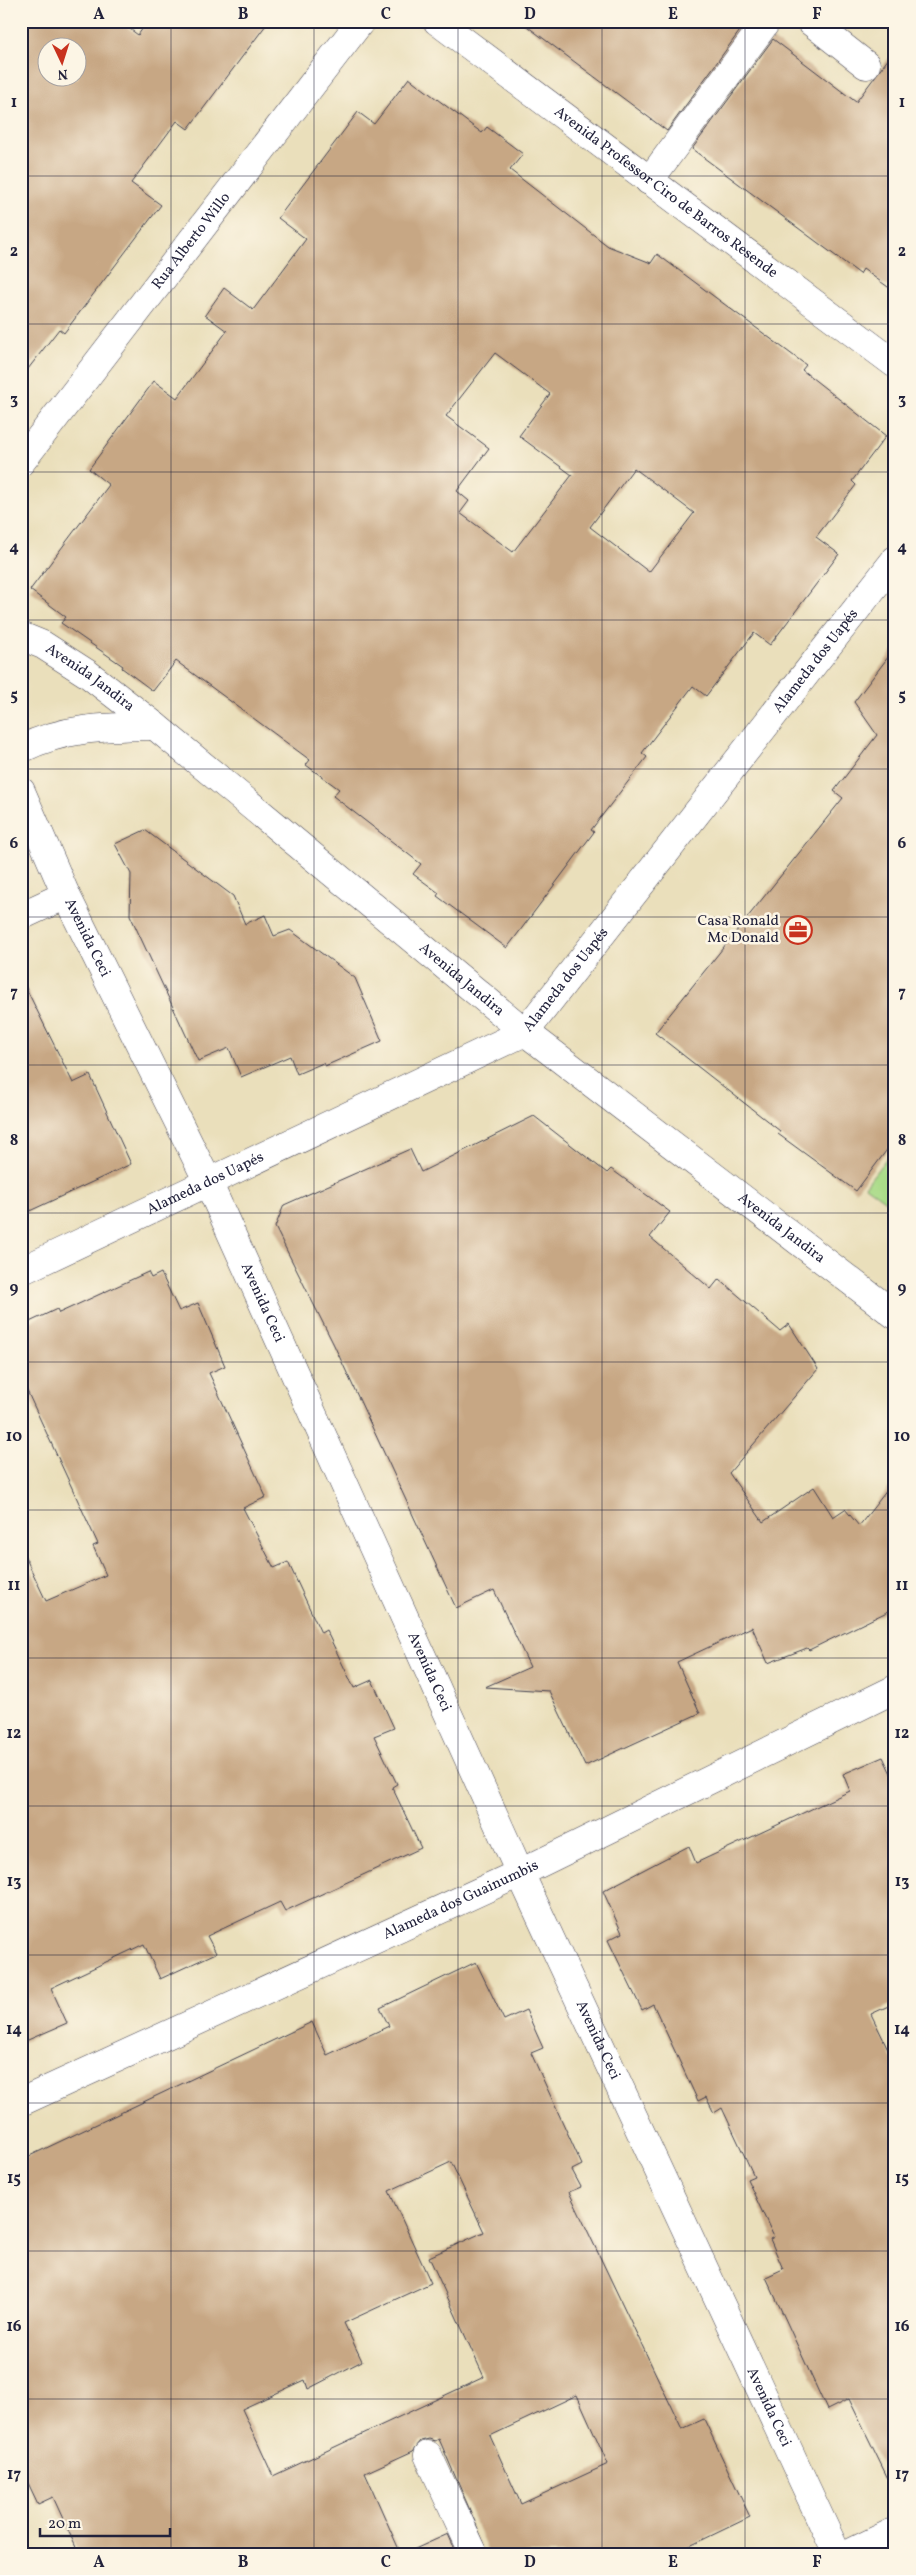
<svg xmlns="http://www.w3.org/2000/svg" width="916" height="2575" font-family="Vollkorn,serif">
<style>
.green{fill:#aadb89;stroke:#667e62}
.building{fill:#c7a784;fill-rule:evenodd}
.lines{fill:none;stroke-linecap:round;stroke-linejoin:round}
.minor-casing{stroke:#403e4e;stroke-width:29}
.tertiary-casing{stroke:#403e4e;stroke-width:29}
.minor{stroke:#fff;stroke-width:28}
.tertiary{stroke:#fff;stroke-width:28}
.grid{fill:none;stroke:#22223b;stroke-width:1;stroke-opacity:0.55}
.labels{text-anchor:middle;dominant-baseline:central;stroke-width:5;stroke-linejoin:round;paint-order:stroke}
.street-label{font-size:15px;fill:#22223b;stroke:#fcf5e5}
.poi-label{font-size:15px;fill:#22223b;stroke:#fcf5e5;text-anchor:end}
.neatline{fill:none;stroke:#22223b;stroke-width:2}
.grid-label{font-size:16px;text-anchor:middle;font-weight:bold;fill:#22223b}
</style>
<rect width="100%" height="100%" fill="#fcf5e5"/>
<filter id="ink" filterUnits="userSpaceOnUse"><feTurbulence type="fractalNoise" baseFrequency=".02" numOctaves="2"/><feDisplacementMap in="SourceGraphic" scale="10" xChannelSelector="R" yChannelSelector="G"/><feConvolveMatrix kernelMatrix="1 2 1 2 8 2 1 2 1" color-interpolation-filters="sRGB"/></filter>
<filter id="wash" filterUnits="userSpaceOnUse"><feTurbulence type="fractalNoise" baseFrequency=".0096" numOctaves="4" result="noise"/><feDisplacementMap in="SourceGraphic" scale="20" xChannelSelector="R" yChannelSelector="G"/><feGaussianBlur stdDeviation="1.12" result="paint"/><feColorMatrix in="noise" values="0 0 0 0 0 0 0 0 0 0 0 0 0 0 0 0 0 1.4 0 .05"/><feComposite in="paint" operator="in"/></filter>
<g filter="url(#wash)">
<rect width="100%" height="100%" fill="#eadfbb"/>
<path class="green" d="M895,1147V1208L865,1186Z"/>
<g id="blocks">
<g class="building">
<path d="M21,21H119L138,35L148,21H269L188,129L177,121L131,183L161,205L64,333L59,329L21,378ZM48,48H78V78H48Z"/>
<path d="M520,21H747L667,131Z"/>
<path d="M773,39L856,102L895,50V292L863,269L860,274L692,149Z"/>
<path d="M409,78L482,133L487,127L523,154L510,170L608,246L651,263L657,254L806,365L802,370L886,436L852,481L856,485L816,537L839,554L770,645L754,633L706,696L693,686L642,753L647,757L591,830L594,832L507,948L437,896L439,893L413,874L421,864L333,796L339,789L306,765L310,760L176,661L153,691L122,668L123,666L61,623L66,617L30,590L109,485L89,469L154,381L177,398L227,331L205,315L224,288L253,310L306,239L278,218L358,112L374,124ZM495,353L550,394L519,436L572,475L513,552L460,513L469,501L457,491L489,448L446,416ZM634,468L694,513L649,572L590,527Z"/>
<path d="M895,648V1139L856,1191L778,1134L780,1131L655,1033L843,798L834,791L877,735L854,702Z"/>
<path d="M145,830L233,896L245,924L265,915L274,936L290,930L355,978L382,1041L325,1066L323,1063L297,1074L290,1056L241,1077L229,1048L198,1061L130,915L131,874L115,844Z"/>
<path d="M21,978L73,1083L90,1075L131,1164L21,1215Z"/>
<path d="M534,1116L607,1173L611,1169L670,1212L650,1237L711,1289L719,1279L780,1331L789,1324L818,1369L729,1473L763,1522L814,1487L833,1517L845,1509L859,1526L895,1480V1608L809,1650L807,1648L768,1663L752,1627L677,1662L700,1713L585,1766L549,1691L485,1687L530,1667L494,1590L456,1608L334,1345L275,1227L284,1205L410,1149L421,1172Z"/>
<path d="M148,1272L151,1278L161,1273L179,1311L198,1303L225,1366L209,1373L266,1497L243,1508L274,1568L288,1562L321,1633L326,1630L354,1688L372,1680L394,1728L374,1736L397,1784L392,1787L421,1848L285,1911L280,1902L207,1936L216,1953L160,1979L144,1944L51,1988L67,2023L21,2043V1548L46,1601L106,1575L93,1546L98,1544L21,1378V1326L57,1309L59,1313Z"/>
<path d="M883,1757L895,1782V2003L871,2014L895,2063V2493L849,2399L827,2410L766,2277L783,2269L770,2239L774,2237L747,2179L754,2176L722,2108L714,2113L706,2097L698,2101L653,2004L642,2010L608,1940L622,1933L603,1891L689,1846L696,1863L850,1791L843,1774Z"/>
<path d="M476,1962L504,2020L526,2010L543,2048L531,2053L582,2165L572,2170L581,2187L569,2192L682,2429L704,2419L750,2517L673,2554H489L439,2439L435,2441L429,2439L421,2441L413,2451L365,2473L401,2554H79L53,2497L38,2504L21,2468V2160L312,2022L327,2055L389,2026L380,2008ZM451,2162L484,2232L429,2257L484,2377L273,2476L242,2409L305,2380L308,2389L362,2361L344,2323L431,2283L389,2191ZM577,2395L608,2464L521,2504L490,2436Z"/>
<path d="M448,2534L457,2554H404Z"/>
</g>
</g>
</g>
<g filter="url(#ink)">
<use href="#blocks" fill-opacity="0" stroke="#403e4e" stroke-width="1"/>
<g class="lines">
<defs>
<g id="minor">
<path id="s1" d="M437,21L895,364"/>
<path d="M810,21L866,65"/>
<path d="M649,181L767,21"/>
<path id="s2" d="M21,462L361,21"/>
<path id="s3" d="M21,636L43,645L88,674L155,726L525,1032L895,1315"/>
<path d="M21,749C65,727 107,727 155,726"/>
<path d="M21,916L66,895"/>
<path id="s4" d="M21,1271L525,1032L895,560"/>
<path id="s5" d="M21,2102L520,1873L895,1689"/>
<path d="M428,2455L474,2554"/>
<path d="M848,2554L895,2531"/>
</g>
<g id="tertiary">
<path id="s6" d="M21,791L66,895L208,1182L520,1873L837,2554"/>
</g>
</defs>
<use href="#minor" class="minor-casing"/>
<use href="#tertiary" class="tertiary-casing"/>
<use href="#minor" class="minor"/>
<use href="#tertiary" class="tertiary"/>
</g>
</g>
<path class="grid" d="M171,21V2554M314,21V2554M458,21V2554M602,21V2554M745,21V2554M21,176H895M21,324H895M21,472H895M21,620H895M21,769H895M21,917H895M21,1065H895M21,1213H895M21,1362H895M21,1510H895M21,1658H895M21,1806H895M21,1955H895M21,2103H895M21,2251H895M21,2399H895"/>
<defs>
<symbol id="office-ring" viewBox="-11 -11 22 22"><circle r="9.5" fill="#fcf5e5" stroke="#c8321e" stroke-width="1.5"/><path d="M-6-3h4V-5.5h4V-3h4V5H-6ZM-1-4.5V-3h2v-1.5ZM-6 0V1H6V0Z" fill="#c8321e"/></symbol>
</defs>
<g fill-rule="evenodd">
<use href="#office-ring" x="782" y="914" width="32" height="32"/>
</g>
<g class="labels">
<g class="street-label">
<text stroke="none"><textPath href="#s1" startOffset="286">Avenida Professor Ciro de Barros Resende</textPath></text>
<text stroke="none"><textPath href="#s2" startOffset="279">Rua Alberto Willo</textPath></text>
<text stroke="none"><textPath href="#s4" startOffset="1029">Alameda dos Uapés</textPath></text>
<text stroke="none"><textPath href="#s3" startOffset="81">Avenida Jandira</textPath></text>
<text stroke="none"><textPath href="#s6" startOffset="161">Avenida Ceci</textPath></text>
<text stroke="none"><textPath href="#s4" startOffset="624">Alameda dos Uapés</textPath></text>
<text stroke="none"><textPath href="#s3" startOffset="560">Avenida Jandira</textPath></text>
<text stroke="none"><textPath href="#s4" startOffset="204">Alameda dos Uapés</textPath></text>
<text stroke="none"><textPath href="#s3" startOffset="965">Avenida Jandira</textPath></text>
<text stroke="none"><textPath href="#s6" startOffset="566">Avenida Ceci</textPath></text>
<text stroke="none"><textPath href="#s6" startOffset="971">Avenida Ceci</textPath></text>
<text stroke="none"><textPath href="#s5" startOffset="484">Alameda dos Guainumbis</textPath></text>
<text stroke="none"><textPath href="#s6" startOffset="1376">Avenida Ceci</textPath></text>
<text stroke="none"><textPath href="#s6" startOffset="1781">Avenida Ceci</textPath></text>
</g>
<g class="poi-label">
<text x="779" y="921">Casa Ronald<tspan x="779" dy="17">Mc Donald</tspan></text>
</g>
</g>
<rect width="916" height="2575" fill="none" stroke="#fcf5e5" stroke-width="55"/>
<g transform="translate(62 62) rotate(176)"><circle r="24" fill="#fcf5e5" stroke="#a5a1a1"/>
<path d="M0-4L9 19L0 12L-9 19Z" fill="#c8321e"/>
<text y="-8" font-size="14" font-weight="bold" text-anchor="middle" fill="#22223b">N</text>
</g>
<path d="M40 2528v8h130v-8" fill="none" stroke="#22223b" stroke-width="2.5"/>
<text x="48" y="2528" font-size="15" fill="#22223b" stroke="#fcf5e5" stroke-width="4" paint-order="stroke">20 m</text>
<rect x="28" y="28" width="860" height="2520" class="neatline"/>
<g class="grid-label">
<text x="99" y="19">A</text>
<text x="243" y="19">B</text>
<text x="386" y="19">C</text>
<text x="530" y="19">D</text>
<text x="673" y="19">E</text>
<text x="817" y="19">F</text>
<text x="14" y="107">1</text>
<text x="902" y="107">1</text>
<text x="14" y="256">2</text>
<text x="902" y="256">2</text>
<text x="14" y="404">3</text>
<text x="902" y="404">3</text>
<text x="14" y="552">4</text>
<text x="902" y="552">4</text>
<text x="14" y="700">5</text>
<text x="902" y="700">5</text>
<text x="14" y="848">6</text>
<text x="902" y="848">6</text>
<text x="14" y="997">7</text>
<text x="902" y="997">7</text>
<text x="14" y="1145">8</text>
<text x="902" y="1145">8</text>
<text x="14" y="1293">9</text>
<text x="902" y="1293">9</text>
<text x="14" y="1441">10</text>
<text x="902" y="1441">10</text>
<text x="14" y="1590">11</text>
<text x="902" y="1590">11</text>
<text x="14" y="1738">12</text>
<text x="902" y="1738">12</text>
<text x="14" y="1886">13</text>
<text x="902" y="1886">13</text>
<text x="14" y="2034">14</text>
<text x="902" y="2034">14</text>
<text x="14" y="2183">15</text>
<text x="902" y="2183">15</text>
<text x="14" y="2331">16</text>
<text x="902" y="2331">16</text>
<text x="14" y="2479">17</text>
<text x="902" y="2479">17</text>
<text x="99" y="2567">A</text>
<text x="243" y="2567">B</text>
<text x="386" y="2567">C</text>
<text x="530" y="2567">D</text>
<text x="673" y="2567">E</text>
<text x="817" y="2567">F</text>
</g>
</svg>
